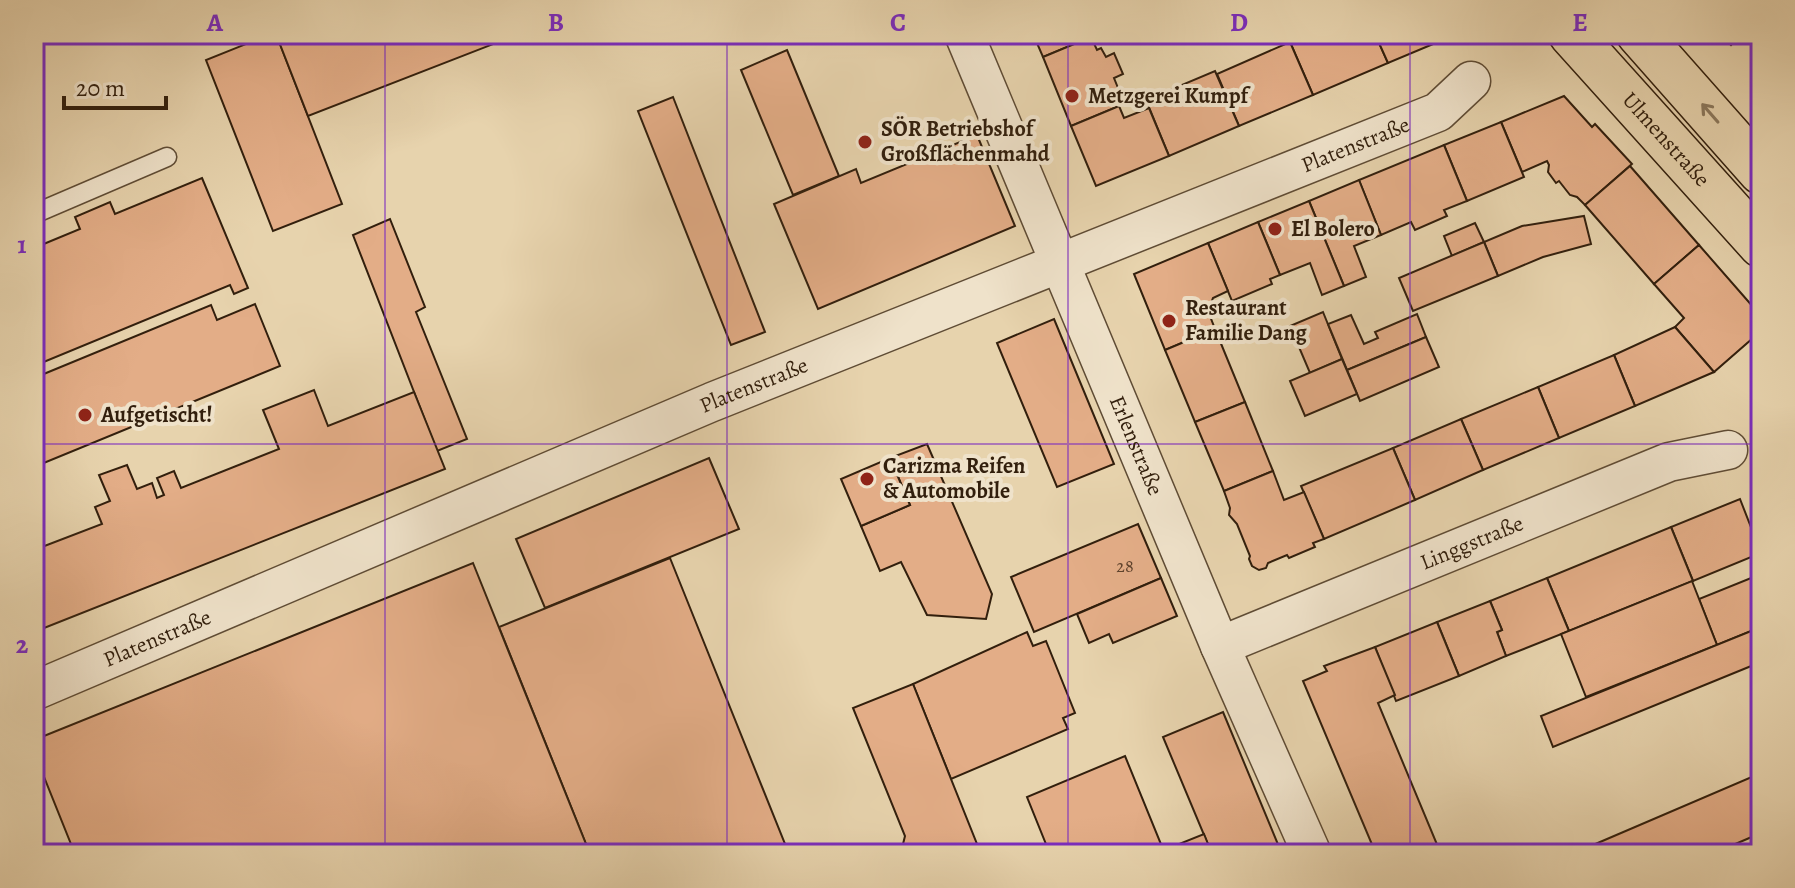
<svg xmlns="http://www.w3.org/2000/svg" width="1795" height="888" font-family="Alegreya,serif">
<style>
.building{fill:#e3ad87;stroke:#321f0d;stroke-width:2}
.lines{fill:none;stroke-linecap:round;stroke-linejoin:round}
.service-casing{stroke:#5f4c35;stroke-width:21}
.minor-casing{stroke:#5f4c35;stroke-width:41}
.primary-casing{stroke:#321f0d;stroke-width:47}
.service{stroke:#efe2ca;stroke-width:18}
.minor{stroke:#efe2ca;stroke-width:38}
.primary{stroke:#e7d3ad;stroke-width:44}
.oneway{stroke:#8c795d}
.grid{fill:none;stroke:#7b2cbf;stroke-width:2;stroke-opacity:0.55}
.poi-dot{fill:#8f2418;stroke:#efe2ca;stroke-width:3}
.labels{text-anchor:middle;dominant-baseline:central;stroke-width:8;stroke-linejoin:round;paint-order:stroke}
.number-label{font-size:18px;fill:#5e422c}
.poi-label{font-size:22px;font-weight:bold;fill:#321f0d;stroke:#efe2ca;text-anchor:start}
.street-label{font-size:22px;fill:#321f0d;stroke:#efe2ca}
.neatline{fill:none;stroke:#7b2cbf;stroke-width:3}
.grid-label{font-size:26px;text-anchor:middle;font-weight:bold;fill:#7b2cbf}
</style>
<rect width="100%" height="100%" fill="#e7d3ad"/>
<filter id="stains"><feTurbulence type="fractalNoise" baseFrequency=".0025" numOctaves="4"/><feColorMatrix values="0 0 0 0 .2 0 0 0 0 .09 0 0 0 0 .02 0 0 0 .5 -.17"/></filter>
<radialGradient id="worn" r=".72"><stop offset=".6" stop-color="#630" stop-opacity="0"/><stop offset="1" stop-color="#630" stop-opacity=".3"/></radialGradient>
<g class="building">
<path d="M34,34H71L34,47Z"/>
<path d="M271,34H276L342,204L273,231L206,60Z"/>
<path d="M276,34H519L308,116Z"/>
<path d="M1033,34H1090L1091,37L1043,57Z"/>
<path d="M1310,34H1375L1388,63L1313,95L1290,42Z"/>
<path d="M1375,34H1457L1388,63Z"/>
<path d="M1720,34H1741L1731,45Z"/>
<path d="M1091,37L1097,50L1101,48L1106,57L1114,53L1123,74L1114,78L1118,88L1113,91L1119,106L1071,126L1043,57Z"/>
<path d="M1290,42L1313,95L1239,126L1217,74Z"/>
<path d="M787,50L839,176L793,195L741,70Z"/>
<path d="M1215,71L1239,126L1169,156L1148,105L1165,92Z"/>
<path d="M1564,96L1592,127L1595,124L1632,164L1585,205L1577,197L1570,195L1559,181L1556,183L1548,172L1549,165L1547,161L1522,172L1501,122Z"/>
<path d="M673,97L765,332L731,345L638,111Z"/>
<path d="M1119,106L1124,118L1149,108L1169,156L1096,186L1071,126Z"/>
<path d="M1501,122L1524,177L1467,201L1444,145Z"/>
<path d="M977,135L1015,226L818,309L774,204L856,169L861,183Z"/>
<path d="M1444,145L1467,201L1444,210L1447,216L1415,230L1411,222L1381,235L1359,180Z"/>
<path d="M1630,166L1699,245L1654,284L1585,205Z"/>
<path d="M202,178L248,288L234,294L230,285L34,366V248L80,229L75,217L110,202L115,214Z"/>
<path d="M1359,180L1381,235L1354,246L1366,277L1344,286L1309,201Z"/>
<path d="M1309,201L1344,286L1322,295L1310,263L1280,275L1258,222Z"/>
<path d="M1584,216L1591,244L1543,257L1498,276L1484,242L1522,226Z"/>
<path d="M390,219L425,307L416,312L467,439L437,451L353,235Z"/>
<path d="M1258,222L1280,275L1270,279L1272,284L1232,301L1208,243Z"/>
<path d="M1475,223L1484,242L1452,256L1444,236Z"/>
<path d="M1484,242L1498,276L1413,311L1399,278Z"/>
<path d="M1208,243L1228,291L1213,298L1208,311L1215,329L1165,350L1134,274Z"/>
<path d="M1699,245L1761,316V331L1714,372L1675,327L1684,318L1654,284Z"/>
<path d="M255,304L280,366L34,467V378L211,305L217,320Z"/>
<path d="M1323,312L1342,359L1310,373L1290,326Z"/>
<path d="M1417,314L1426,337L1347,370L1328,324L1351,315L1364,344L1378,338L1375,332Z"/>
<path d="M1054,319L1114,464L1057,487L997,343Z"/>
<path d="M1675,327L1714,372L1635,406L1614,355Z"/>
<path d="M1215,329L1245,402L1195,422L1165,350Z"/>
<path d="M1426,337L1439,367L1360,401L1347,370Z"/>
<path d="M1614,355L1635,406L1559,438L1538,387Z"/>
<path d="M1342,359L1357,394L1305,416L1290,381Z"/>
<path d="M1538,387L1559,438L1483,470L1461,419Z"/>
<path d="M314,390L328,426L414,392L445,469L34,632V550L102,524L95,507L110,501L99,475L127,465L137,489L152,483L157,498L164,495L157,478L174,471L181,488L279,449L263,410Z"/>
<path d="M1245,402L1273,471L1224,491L1195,422Z"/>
<path d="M1461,419L1483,470L1415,500L1393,448Z"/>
<path d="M927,444L992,594L986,619L927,615L901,562L880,571L861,526L910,505L890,458Z"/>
<path d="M1393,448L1415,500L1324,539L1301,486Z"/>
<path d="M709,458L739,529L545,608L516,539Z"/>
<path d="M890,458L910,505L861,526L841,479Z"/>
<path d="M1273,471L1284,500L1304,492L1324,539L1313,543L1315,547L1289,558L1287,555L1268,563L1266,568L1259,570L1252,566L1249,559L1250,556L1237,524L1229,515L1230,508L1224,491Z"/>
<path d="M1740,499L1761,553L1693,581L1671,527Z"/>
<path d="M1138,524L1161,578L1034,632L1011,577Z"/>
<path d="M1671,527L1693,581L1569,631L1547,578Z"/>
<path d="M670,558L785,844L759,854H590L499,627Z"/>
<path d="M473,563L590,854H75L34,752V740Z"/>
<path d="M1761,574V627L1717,645L1699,599Z"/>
<path d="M1161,578L1177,616L1113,643L1109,634L1089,643L1077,614Z"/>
<path d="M1547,578L1569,631L1506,656L1497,632L1502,630L1490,601Z"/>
<path d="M1692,581L1717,645L1586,697L1561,634Z"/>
<path d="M1490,601L1502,630L1497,632L1506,656L1459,676L1437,622Z"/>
<path d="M1437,622L1459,676L1396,701L1375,647Z"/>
<path d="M1761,627V662L1553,747L1541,716Z"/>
<path d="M1027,632L1033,646L1046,641L1075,713L1063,718L1068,729L951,779L913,684Z"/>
<path d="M1375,647L1395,695L1378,703L1441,854H1376L1303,681L1327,671L1324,666Z"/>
<path d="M913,684L981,854H884L902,848L905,836L853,708Z"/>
<path d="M1223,712L1282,854H1212L1163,737Z"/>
<path d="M1125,756L1165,854H1050L1027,797Z"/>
<path d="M1761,773V833L1712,854H1572Z"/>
<path d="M1204,834L1212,854H1165L1164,850Z"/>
<path d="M785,844L789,854H759Z"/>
</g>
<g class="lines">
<defs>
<path id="service" d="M34,214L167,157"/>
<g id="minor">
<path id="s1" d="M964,34L1220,646L1312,854"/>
<path id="s2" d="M1220,646L1669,462L1728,450"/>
<path id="s3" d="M34,691L712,402L1438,112L1471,81"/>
</g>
<g id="primary">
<path id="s4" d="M1571,34L1761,245"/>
<path d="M1639,34L1761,172"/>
</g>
</defs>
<use href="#service" class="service-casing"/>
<use href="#minor" class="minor-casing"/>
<use href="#primary" class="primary-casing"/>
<use href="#service" class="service"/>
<use href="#minor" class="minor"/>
<use href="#primary" class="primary"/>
</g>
<defs><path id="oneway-shaft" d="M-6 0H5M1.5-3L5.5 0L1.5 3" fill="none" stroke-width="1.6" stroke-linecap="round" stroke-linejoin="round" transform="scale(2)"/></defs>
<use class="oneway" href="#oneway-shaft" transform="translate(1710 113) rotate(-131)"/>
<path class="grid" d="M385,34V854M727,34V854M1068,34V854M1410,34V854M34,444H1761"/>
<g class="poi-dot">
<circle cx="1072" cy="96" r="8"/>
<circle cx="865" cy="142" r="8"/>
<circle cx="1275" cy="229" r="8"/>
<circle cx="1169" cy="321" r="8"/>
<circle cx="85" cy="415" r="8"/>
<circle cx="867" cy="479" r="8"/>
</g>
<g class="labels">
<g class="number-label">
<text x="1125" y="566">28</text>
</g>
<g class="poi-label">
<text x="1088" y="96">Metzgerei Kumpf</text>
<text x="881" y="129">SÖR Betriebshof<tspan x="881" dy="25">Großflächenmahd</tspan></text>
<text x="1291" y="229">El Bolero</text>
<text x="1185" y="308">Restaurant<tspan x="1185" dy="25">Familie Dang</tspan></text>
<text x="101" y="415">Aufgetischt!</text>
<text x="883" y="466">Carizma Reifen<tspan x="883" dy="25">&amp; Automobile</tspan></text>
</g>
<g class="street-label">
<text stroke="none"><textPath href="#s4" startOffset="142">Ulmenstraße</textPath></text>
<text stroke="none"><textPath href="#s3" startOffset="1430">Platenstraße</textPath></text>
<text stroke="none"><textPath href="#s3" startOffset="782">Platenstraße</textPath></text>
<text stroke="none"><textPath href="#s1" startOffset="446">Erlenstraße</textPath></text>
<text stroke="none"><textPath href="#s2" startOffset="272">Linggstraße</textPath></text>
<text stroke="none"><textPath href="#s3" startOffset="134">Platenstraße</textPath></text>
</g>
</g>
<rect width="1795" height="888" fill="none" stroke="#e7d3ad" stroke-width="88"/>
<path d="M64 96v12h102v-12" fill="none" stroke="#321f0d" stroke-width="4"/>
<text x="76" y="96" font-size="24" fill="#321f0d" stroke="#efe2ca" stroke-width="6" paint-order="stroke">20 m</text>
<rect x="44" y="44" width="1707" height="800" class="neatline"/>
<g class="grid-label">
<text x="215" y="31">A</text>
<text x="556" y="31">B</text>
<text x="898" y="31">C</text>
<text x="1239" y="31">D</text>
<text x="1580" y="31">E</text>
<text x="22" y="253">1</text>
<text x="22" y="653">2</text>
</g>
<rect width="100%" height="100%" filter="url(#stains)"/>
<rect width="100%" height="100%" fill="url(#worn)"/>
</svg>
